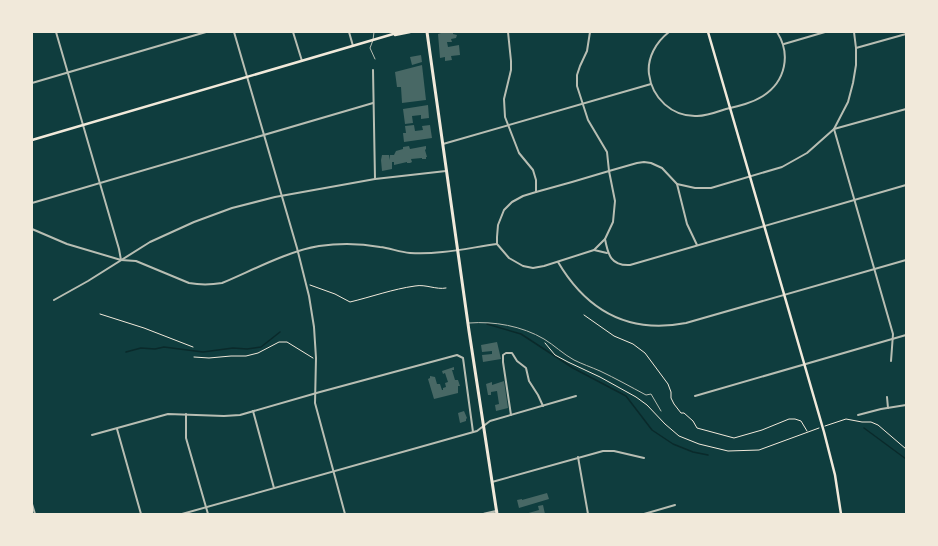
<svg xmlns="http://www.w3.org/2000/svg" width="938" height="546" font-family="'Archivo Narrow',sans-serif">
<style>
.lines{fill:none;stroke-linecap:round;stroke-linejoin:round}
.stream{stroke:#0a2a2b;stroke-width:1.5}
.building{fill:#486865}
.path{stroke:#f1e9da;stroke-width:1}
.service{stroke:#b8beb3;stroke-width:1}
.minor{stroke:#b8beb3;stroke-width:2}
.tertiary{stroke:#b8beb3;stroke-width:2.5}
.secondary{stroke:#f1e9da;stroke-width:2.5}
.primary{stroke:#f1e9da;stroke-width:3}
</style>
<rect width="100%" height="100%" fill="#0f3d3e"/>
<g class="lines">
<g class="stream">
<path d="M487,324L521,334L573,368L626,396L652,430L673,444L693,452L708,455"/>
<path d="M126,352L141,348L155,349L164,347L203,352L233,348L247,349L261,347L280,332"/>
<path d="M864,428L906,459"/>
</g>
</g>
<g class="building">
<path d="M444,32H453V34L457,35L456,38L451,39L452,42H447L448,47L459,45L460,55L451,56L452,60L445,61V57L440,58L438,34Z"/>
<path d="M421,55L422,62L412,65L410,57Z"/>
<path d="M422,65L426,100L402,103L401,87H397L395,72Z"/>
<path d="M428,105L429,118L421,119V115L412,116L413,123L405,124L403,109Z"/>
<path d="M414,125L415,131L423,130L422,126L430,125L432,138L404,142L403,133H406L405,126Z"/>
<path d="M409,146L410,149L426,146V149L425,150L427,157H426V159H422V158L411,159L412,162L410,163H407V162L394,165V162H392V169L382,171L381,160L382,155H389L390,160V155H394L396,151L403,149V147Z"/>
<path d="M497,342L501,359L483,362L482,355L492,354V351L482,352L481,345Z"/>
<path d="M454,367V370H452L455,380H458L460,386H458V393L434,399L428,379L430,378V376L435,377L437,384H440L442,390H443V388L446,387L445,383L448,382L445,373L443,374L442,371Z"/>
<path d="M504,381L508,408L496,411L495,405L499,404L497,391L491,392V395H488L486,384L492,382V385Z"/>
<path d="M464,411L467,418L466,419V421L460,423L458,413Z"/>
<path d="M547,493L549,499L519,508L517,500L522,499V500Z"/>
<path d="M543,505L545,514H525L539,510L538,506Z"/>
</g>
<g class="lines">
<g class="path">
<path d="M310,285L335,294L350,302C371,297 393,289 415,286C426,284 436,290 446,288"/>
<path d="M100,314L144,328L193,347"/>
<path d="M584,315L614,336L633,344L645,353L668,384L671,392V398L674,404L681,413H684L693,421L697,428L734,438L762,430L789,419H795L801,421L807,431"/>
<path d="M545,343L555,355L568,362L600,377L636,397L647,405L665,424L679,436L699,444L728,451L759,450L819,428"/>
<path d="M194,357L209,358L231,356H246L258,353L279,342H287L313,358"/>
<path d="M825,426L846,419L862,422H871L878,425L906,449"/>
</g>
<g class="service">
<path d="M374,32L373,40L370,48L375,59"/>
<path d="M469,323C494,321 522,326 544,339C554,345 563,354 574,360C582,364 591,367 600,371C615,378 631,387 646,395L651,394L661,411"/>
</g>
<g class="minor">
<path d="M56,32L119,249L121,260"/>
<path d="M234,32L297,248L309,296L314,327L316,358L315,403L345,514"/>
<path d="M293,32L302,61"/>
<path d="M349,32L353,46"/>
<path d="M508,32L511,61V70L504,99L505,117L519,153L533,170L536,180V192"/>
<path d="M590,32L587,51L580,66L577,75V86L588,120L607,152L609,171L615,201L613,222L605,239L594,250L544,266L533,268L523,266L509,258L497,244V237L498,225L504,210L512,202L523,196L536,192L572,182L609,171L637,163L644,162L651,163L662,168L677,184L695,188H711L782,167L807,153L834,129L848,102L853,83L856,65V48L854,32"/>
<path d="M669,32C656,42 647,58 649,74C652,98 672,117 697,116C707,116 717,112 726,109C739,106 752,103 763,96C786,81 791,54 777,32"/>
<path d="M784,44L825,32"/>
<path d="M856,48L906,34"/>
<path d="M373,70L375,179"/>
<path d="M32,83L206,32"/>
<path d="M834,129L893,334L891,361"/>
<path d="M834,129L906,109"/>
<path d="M443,144L651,84"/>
<path d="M677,184L687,224L697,245"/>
<path d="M32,203L373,103"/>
<path d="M32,229L67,244L121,260L136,261L189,283C200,285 210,285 222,283C251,271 288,251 319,246C339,243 359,243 380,247C390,248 399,252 410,253C439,255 468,248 497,244"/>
<path d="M605,239C608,255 611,266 630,265L906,185"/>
<path d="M594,250L607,253"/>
<path d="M558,262C587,311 629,334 686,323L906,260"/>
<path d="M54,300L88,281L150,242L194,222L232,208L275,197L375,179L446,171"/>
<path d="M695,396L906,335"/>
<path d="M887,397L888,408"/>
<path d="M253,411L274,488"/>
<path d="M186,414V438L208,514"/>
<path d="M511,415L503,362V355L506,353H512L517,361L526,368L529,381L538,395L543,406"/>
<path d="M858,415L881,409L906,405"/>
<path d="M117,429L141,514"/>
<path d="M92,435L168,414L224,416L240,415L320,392L457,355L463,358L473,432"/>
<path d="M578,457L588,514"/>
<path d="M492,482L603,451H614L644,458"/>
<path d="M32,504L35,514"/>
<path d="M182,514L477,431L490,421L576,396"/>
<path d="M608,514H622"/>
<path d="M644,514L675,505"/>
</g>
<path class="tertiary" d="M484,514L497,511"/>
<g class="secondary">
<path d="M708,32L824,432L835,475L841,514"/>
<path d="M395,35L410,32"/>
<path d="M32,140L400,32"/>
</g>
<path class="primary" d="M427,32L469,331L497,514"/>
</g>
<rect width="938" height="546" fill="none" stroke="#f1e9da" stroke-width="66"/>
</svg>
